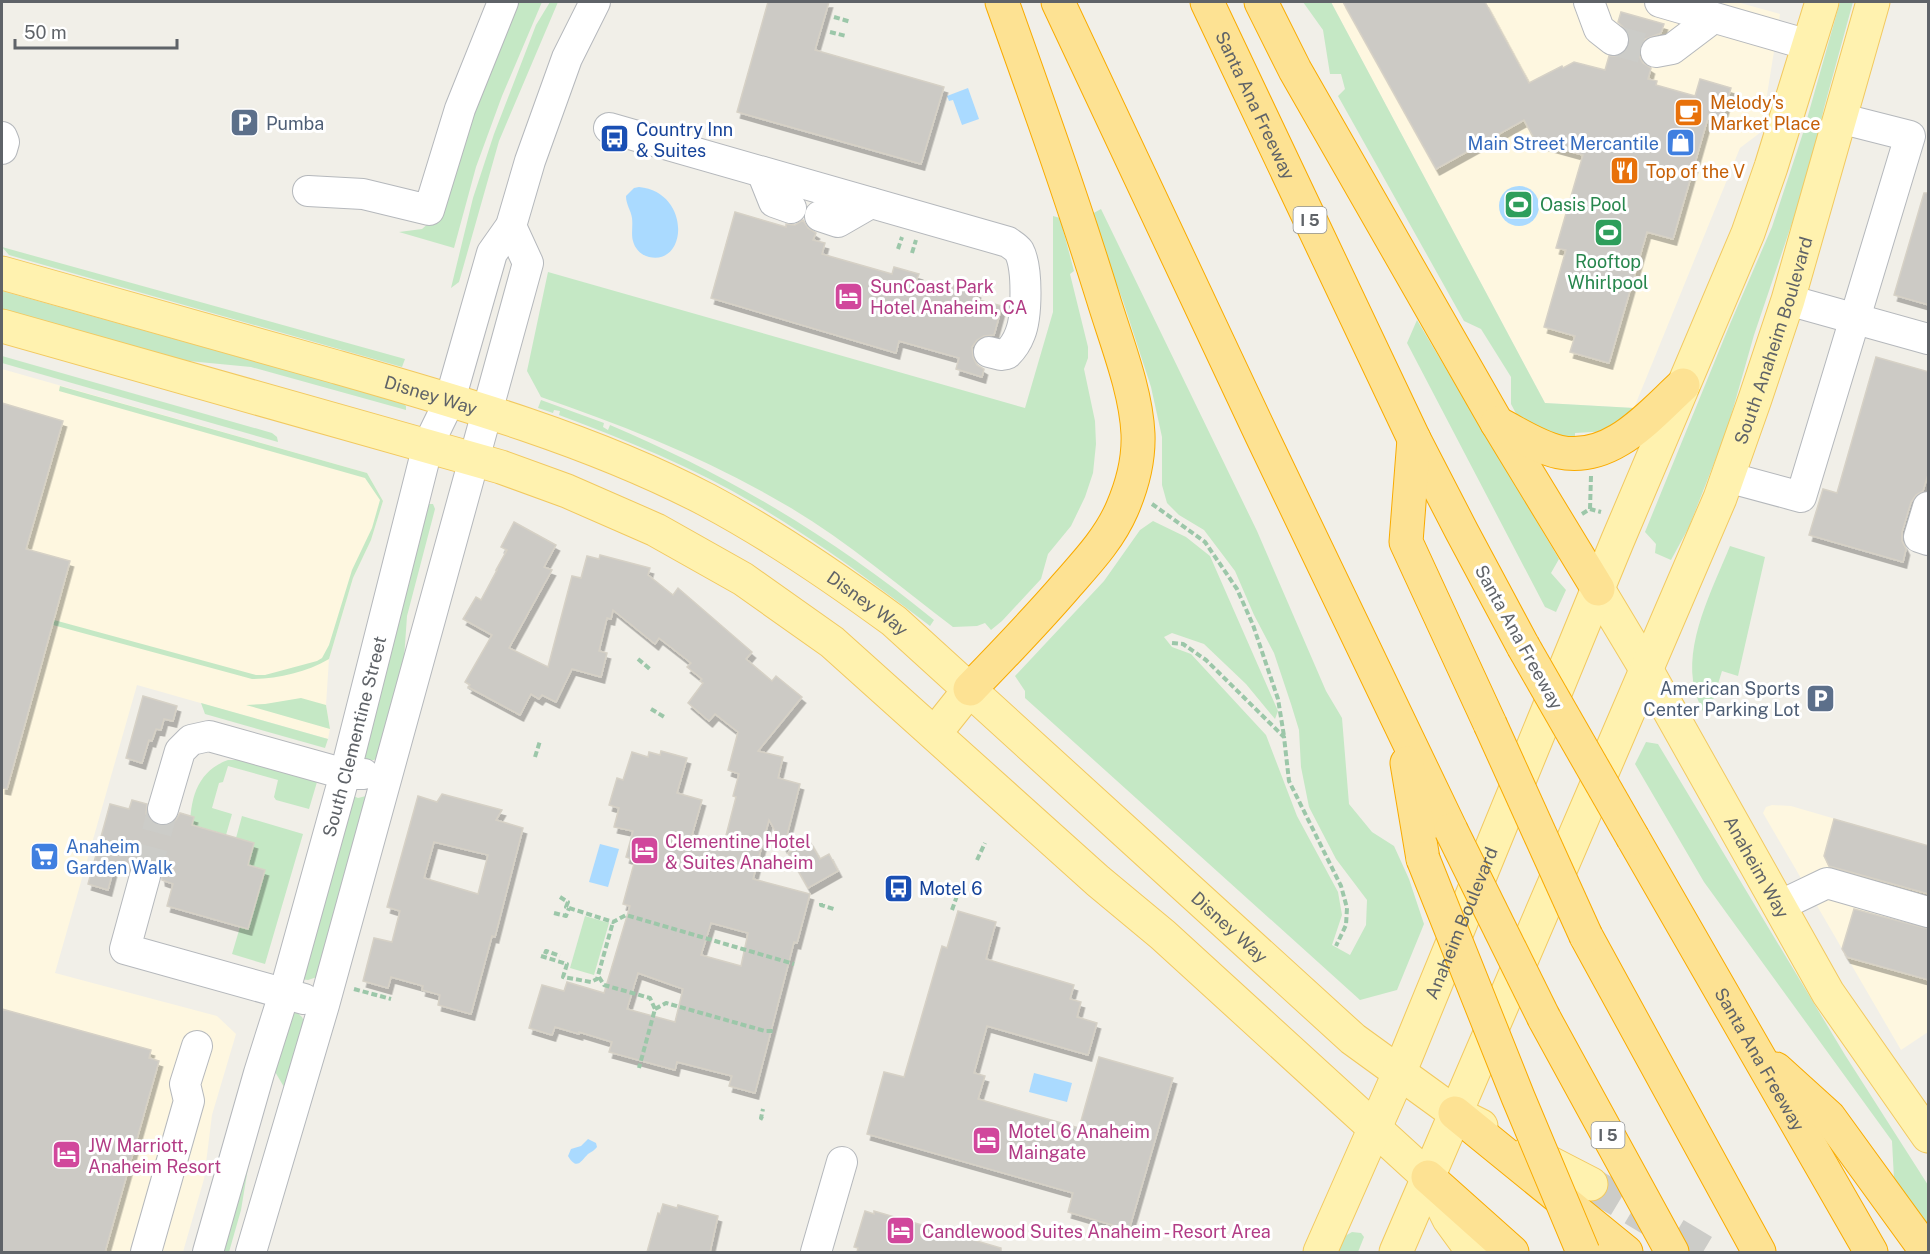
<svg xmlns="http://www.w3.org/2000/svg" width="1930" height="1254" font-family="'Public Sans',sans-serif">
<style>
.commercial{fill:#fef7e0}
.green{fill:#c5e8c5}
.water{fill:#aadaff}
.building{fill:#cccac5;stroke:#d6d1c6;stroke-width:1.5;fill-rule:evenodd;filter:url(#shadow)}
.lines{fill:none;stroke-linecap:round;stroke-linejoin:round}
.minor-tunnel{stroke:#ccccc8;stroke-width:30;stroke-dasharray:30 15;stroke-linecap:butt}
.major-tunnel{stroke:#ccccc8;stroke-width:33;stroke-dasharray:33 16;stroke-linecap:butt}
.minor-casing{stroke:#b5b8bc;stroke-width:32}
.major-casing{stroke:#f2c960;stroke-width:35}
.highway-casing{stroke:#f9ab00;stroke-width:35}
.path{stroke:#9cc7a9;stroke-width:4;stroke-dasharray:6 3;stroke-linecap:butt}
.minor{stroke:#fff;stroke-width:30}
.major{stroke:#fff2af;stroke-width:33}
.highway{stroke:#fde293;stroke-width:33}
.highway-bridge-casing{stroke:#f9ab00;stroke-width:35;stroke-linecap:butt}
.highway-bridge{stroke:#fde293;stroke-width:33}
.labels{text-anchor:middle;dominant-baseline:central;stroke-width:6;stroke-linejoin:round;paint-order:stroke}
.shield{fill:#fff;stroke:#8f9295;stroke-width:1.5}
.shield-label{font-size:16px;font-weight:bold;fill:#5f6368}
.food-label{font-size:18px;fill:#c56008;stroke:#fff;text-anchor:start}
.street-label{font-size:18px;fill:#5f6368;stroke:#fff}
.service-label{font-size:18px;fill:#4e5e75;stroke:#fff;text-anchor:start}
.transit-label{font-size:18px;fill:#164399;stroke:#fff;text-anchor:start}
.shop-label{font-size:18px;fill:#366cbe;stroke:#fff;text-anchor:end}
.leisure-label{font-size:18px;fill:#27864d;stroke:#fff;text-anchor:start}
.hotel-label{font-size:18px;fill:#b23c85;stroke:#fff;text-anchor:start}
</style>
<defs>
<filter id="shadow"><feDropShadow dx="3.5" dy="6" stdDeviation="0" flood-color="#0004"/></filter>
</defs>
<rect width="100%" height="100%" fill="#f1efe8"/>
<g class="commercial">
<path d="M1331,2H1737L1780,14L1761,132L1740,148L1634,408L1545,403Z"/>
<path d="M2,369L367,473L383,501L371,540L353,578L329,659L326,705L330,729L328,739L137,685L55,973L217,1016L236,1034L212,1115L204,1179L183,1252H2Z"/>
<path d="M1772,805L1791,806L1928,846V1032L1901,1050L1763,813L1766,807Z"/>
</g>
<g class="green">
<path d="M519,2H542L502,96L476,167L454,248L399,232L422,229L438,215L492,55Z"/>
<path d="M550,2H558L499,141L459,282L451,288L473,198L494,134L536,25Z"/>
<path d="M1303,2H1331L1545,403L1634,408L1609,431L1575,433V446L1522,425L1511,404V377L1481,329L1464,321L1338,96L1345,89L1341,74H1330L1323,30Z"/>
<path d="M1840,2H1853L1824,108L1810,170L1754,335L1727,430L1689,527L1671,560L1655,553L1656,544L1645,532L1730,324L1772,227L1803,133Z"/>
<path d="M1101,209L1257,531L1326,691L1342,718L1349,804L1372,832L1394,846L1409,879L1424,924L1397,990L1360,1000L1025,698V691L1015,676L1104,581L1140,530L1153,521L1186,537L1210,556L1278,711L1275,719L1246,684L1204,644L1172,633L1164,637L1172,647L1191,654L1266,735L1297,816L1338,892L1342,915L1332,945L1350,955L1366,925L1367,900L1336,859L1309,807L1301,767L1299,730L1291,704L1274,653L1254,615L1235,571L1204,530L1179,515L1167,503L1162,485V437L1151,387L1123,301L1090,215Z"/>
<path d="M1053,216L1060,218L1074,271L1070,274L1088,347V358L1084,369L1095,421L1096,444L1093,473L1085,497L1071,526L1048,554L1041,579L1002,621L991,630L985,623L977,626L953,627C900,587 848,542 791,508C712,461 628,427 541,397L527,371L548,272L1025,408L1053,312Z"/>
<path d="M2,247L405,359L402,367L9,255Z"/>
<path d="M2,291L401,402L406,406V410L251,367L178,360L2,309Z"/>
<path d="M1417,320L1559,559L1551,573L1566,590L1556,612L1545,607L1407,343Z"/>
<path d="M2,356L272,433L277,437L278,442L2,363Z"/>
<path d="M60,386L367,473L383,501L371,540L353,578L329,659C307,672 278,679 252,679L53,625L54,620L256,675H265L317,661L322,658L329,645L352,570L372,528L380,500L365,478L59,391Z"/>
<path d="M541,400L604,423L603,427L608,430L610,425C730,476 834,538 934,620L930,626C874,583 816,540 755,504C693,467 626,440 559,415L560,411L554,410L553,413L538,408Z"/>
<path d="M427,504H433L435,509L407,616L404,659L381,755L374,760L359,761Z"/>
<path d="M1730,546L1765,557L1738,676L1722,671L1707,720C1703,711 1697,700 1695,690C1683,644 1713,588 1730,546Z"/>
<path d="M301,698L326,705L330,729L246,705L265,704Z"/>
<path d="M201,703L328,739L325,748L205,714Z"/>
<path d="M1646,742L1658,744L1845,1055L1928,1185V1225L1894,1179L1892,1141L1704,882L1635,764Z"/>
<path d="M228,760H238L317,782L309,809L276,800L274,797L278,780L228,766L223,782L219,783L212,808L232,814L226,835L211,830L209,836L190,830C190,799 197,771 228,760Z"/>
<path d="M351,795L358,798L366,796L317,977L308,980L300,979Z"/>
<path d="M242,816L303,834L265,964L232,954L240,927L248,929L265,871L248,865L254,843L236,838Z"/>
<path d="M585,916L609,923L594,975L570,968Z"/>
<path d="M293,1009L302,1017L305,1023L284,1087L274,1070Z"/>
<path d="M244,1167L248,1168L241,1210L229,1252H224Z"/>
<path d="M1352,1232L1361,1233L1364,1237L1358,1252H1334L1345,1236Z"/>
</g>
<g class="water">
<path d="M968,88L979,119L962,125L953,100L949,101L947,96Z"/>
<circle cx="1519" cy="206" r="20"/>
<path d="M639,187C691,192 688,266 649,257C641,255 635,249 633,241C631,234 633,226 632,218C631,210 626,205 626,196L634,188Z"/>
<path d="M600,844L619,849L608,887L589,882Z"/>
<path d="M1034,1073L1072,1083L1067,1102L1029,1092Z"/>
<path d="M588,1139L596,1143L597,1147C595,1150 591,1152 588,1154C581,1161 577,1171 568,1156L571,1149L581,1146Z"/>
</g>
<g class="building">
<path d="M768,2H829L815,50L944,87L921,164L737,112Z"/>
<path d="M1343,2H1485L1529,83L1562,66L1563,68L1574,62L1605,70L1609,56H1620L1626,51L1630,43L1629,33L1618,22L1621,12L1664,24L1661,33L1645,39L1640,47L1639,56L1643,63L1651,68L1648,79L1657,81L1656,85L1695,96L1700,79L1731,88L1722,118L1709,114L1673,239L1647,232L1609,363L1570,352L1575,336L1544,327L1566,250L1556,248L1583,155L1536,142L1524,120L1436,169Z"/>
<path d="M1924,193H1929V305L1894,295Z"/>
<path d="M735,212L786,227V224L795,225L803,220L808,228L816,233L813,240L825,243L822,254L892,274L894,267L919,274L916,281L951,291L953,285L977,292L975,299L1002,306L994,335L984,336L977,340L972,347L973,357L977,365L984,369L982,377L956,369L959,358L899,341L896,353L711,298Z"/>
<path d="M1876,357L1929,372V471L1923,491L1916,495L1911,502L1902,532V541L1906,549L1903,562L1809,535L1823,489L1837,493Z"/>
<path d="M2,403L63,421L26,549L70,561L7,789L2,788Z"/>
<path d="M514,522L556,545L544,567L552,570L509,648L548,667L572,576L581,578L587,556L599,559L600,555L650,568L648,575L673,595L678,588L752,652L746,659L772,681L776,676L802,697L758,751L783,757L778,778L800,784L784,847L769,820L753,879L810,894L797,943L794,942L755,1093L729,1086L732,1076L677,1062L675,1070L609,1052L612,1042L579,1032V1034L555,1027L552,1035L529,1028L542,985L564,991L567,982L604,993L630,906L623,904L635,860L626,857L633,831L614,827L619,808L609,805L617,778L623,780L632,752L648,757L649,752L660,755L661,751L687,758L677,793L702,800L692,835L724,843L736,797L733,796L739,774L728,770L738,732L715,714L709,721L688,703L703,683L700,681L702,679L687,667L691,663L659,638L655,644L613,610L611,619L607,618L599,651L607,653L601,677L572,669L556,702L542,695L539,699L531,694L520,715L468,687L470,685L465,682L492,635L463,619L476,597L481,600L497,570H496L507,550L501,547ZM711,923L748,933L741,966L701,955ZM638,973L683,989L675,1022L627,1009Z"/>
<path d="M143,696L177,706L173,721L164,719L161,730L156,729L152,741L149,740L142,763L126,758Z"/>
<path d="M442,794L502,810L496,820L523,828L495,937L492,936L471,1014L438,1005L440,995L422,990L423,986L391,977L388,988L363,981L374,938L392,942L400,911L387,907L418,796L437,802ZM434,842L488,855L478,894L424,878Z"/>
<path d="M132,800L147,804L146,814L151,821L158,825L168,826L175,821L180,813L194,817L192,825L254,843L248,865L265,870L248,929L167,906L173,884L162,880L161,871L157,864L150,860H140L133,864L129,871L114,867L108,890L88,884L110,804L129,809Z"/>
<path d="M1834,819L1929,846V894L1829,866L1824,856Z"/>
<path d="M809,840L820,859L829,854L838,871L808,888L788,853Z"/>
<path d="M1854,909L1929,929V980L1847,957L1842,949Z"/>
<path d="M958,911L996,922L986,959L1074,985L1070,999L1081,1002L1077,1017L1097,1023L1088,1055L987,1026L974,1073L985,1076L978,1099L1079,1128L1099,1057L1173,1078L1129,1230L1068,1212L1073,1193L867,1134L884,1072L904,1077L942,946L947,948Z"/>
<path d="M2,1009L151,1050L149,1058L159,1061L105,1252H2Z"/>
<path d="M663,1204L677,1208L678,1205L718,1216L710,1252H647L658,1213L660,1214Z"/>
<path d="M865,1211L874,1214V1211L1001,1248V1252H857L858,1248L854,1247Z"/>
</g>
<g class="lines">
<g class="minor-tunnel">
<path d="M1613,40L1656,52"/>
<path d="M145,876L163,809"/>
</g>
<path class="major-tunnel" d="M1591,1184L1705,1252"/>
<defs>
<g id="minor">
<path d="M1589,2L1599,29L1613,40"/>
<path d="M1660,2L1809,45"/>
<path d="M1656,52L1672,49L1713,18"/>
<path d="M609,128L1008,242C1012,245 1016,247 1019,251C1028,268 1027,317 1020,334C1017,342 1013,348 1007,354L1001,355L989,352"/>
<path d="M2,137L4,142L2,149"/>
<path d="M762,172L774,202L791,208"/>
<path d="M308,191L363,194L429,210L460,109L503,2"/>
<path d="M820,216L838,222L871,203"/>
<path d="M1788,300L1928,339"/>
<path d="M1727,477L1801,497L1910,136L1839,118"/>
<path d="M1928,507L1919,537L1928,540"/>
<path d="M163,809L180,751L191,740L209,736L345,774H364"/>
<path d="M145,876L125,949L304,999"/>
<path d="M1779,906L1827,883L1928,912"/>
<path d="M146,1252L189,1101L185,1084L197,1046"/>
<path id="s1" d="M208,1252L259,1073L284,994L345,774L428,445L450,400L492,253L511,226L530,161L567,58L595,2"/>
<path d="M251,1252L324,1005L528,263L511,226"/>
<path d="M816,1252L842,1162"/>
</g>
<g id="major">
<path id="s2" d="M2,273C112,304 222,335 333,366C459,402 590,439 707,500C773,535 834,577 894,621L1353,1039L1455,1113L1481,1126"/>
<path d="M2,326L501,467L567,491L656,530L743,579L832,642L1098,881L1163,935L1428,1177L1449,1219L1473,1252"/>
<path id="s3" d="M1598,589L1646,669L1828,993L1928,1136"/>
<path d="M935,733L970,689"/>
<path d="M1529,1152L1591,1184"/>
<path id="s4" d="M1320,1252L1400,1071L1617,542L1748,233L1771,167L1822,2"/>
<path id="s5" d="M1396,1252L1720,498L1755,399L1788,300L1873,2"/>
</g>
<g id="highway">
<path d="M1058,2L1262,436L1451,830"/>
<path id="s6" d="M1207,2L1414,439L1462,532L1523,646"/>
<path d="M1261,2L1295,70L1497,423L1598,589"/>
<path d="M1497,423C1517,433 1537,447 1559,452C1611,463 1649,416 1683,385"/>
<path d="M1414,439L1406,542L1490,724"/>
<path d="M970,689C1003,655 1035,622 1066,586C1087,562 1109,539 1122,509C1132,486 1139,460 1138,434C1136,390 1116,341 1103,298C1072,198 1037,100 1002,2"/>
<path d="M1407,763L1423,859"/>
<path id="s7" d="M1633,838L1871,1252"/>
<path d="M1586,936L1759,1252"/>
<path d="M1544,1018L1672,1252"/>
<path d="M1776,1069L1829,1117L1927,1252"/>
<path d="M1455,1113L1626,1252"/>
<path d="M1428,1177L1512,1252"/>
</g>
</defs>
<use href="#minor" class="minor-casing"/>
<use href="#major" class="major-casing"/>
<use href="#highway" class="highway-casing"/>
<g class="path">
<path d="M834,17L851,22"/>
<path d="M830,32L846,36"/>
<path d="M898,249L902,237"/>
<path d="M912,253L916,240"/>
<path d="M1152,504L1205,542L1237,589L1253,625L1278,699L1284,736"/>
<path d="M1590,509L1591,476"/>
<path d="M1582,514L1590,509L1601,512"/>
<path d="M1172,643L1183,644L1206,660L1284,737L1289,781L1341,886L1347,908L1346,925L1336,946"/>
<path d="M638,659L651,670"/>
<path d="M651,709L666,718"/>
<path d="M535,757L540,741"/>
<path d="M977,860L985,843"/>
<path d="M560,897L568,902L566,907L613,922L626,915L794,964"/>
<path d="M821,903V905L834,909"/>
<path d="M952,910L960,887"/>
<path d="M554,913L566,916L569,908"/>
<path d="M545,954L546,951L560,956"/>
<path d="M541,956L567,964L563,977L591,982L597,979L613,922"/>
<path d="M599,977L604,985L650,998L655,1009L639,1068"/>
<path d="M354,989L391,999"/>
<path d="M655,1009L666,1003L765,1031H775"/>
<path d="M763,1119L761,1118L763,1109"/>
</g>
<use href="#minor" class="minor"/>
<use href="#major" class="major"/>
<use href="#highway" class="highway"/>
<defs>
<g id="highway-bridge">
<path d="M1523,646L1633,838"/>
<path d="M1490,724L1586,936"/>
<path d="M1451,830L1544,1018"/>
<path d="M1423,859L1518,1097L1583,1252"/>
</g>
</defs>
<use href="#highway-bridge" class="highway-bridge-casing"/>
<use href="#highway-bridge" class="highway-bridge"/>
</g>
<defs>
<symbol id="cafe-square" viewBox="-11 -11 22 22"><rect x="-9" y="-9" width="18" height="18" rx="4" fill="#e8710a" stroke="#fff"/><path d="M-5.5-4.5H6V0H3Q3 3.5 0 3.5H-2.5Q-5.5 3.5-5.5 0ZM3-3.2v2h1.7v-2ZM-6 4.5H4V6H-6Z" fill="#fff"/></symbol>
<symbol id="parking-square" viewBox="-11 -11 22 22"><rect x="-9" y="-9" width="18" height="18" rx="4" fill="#5c6f8a" stroke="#fff"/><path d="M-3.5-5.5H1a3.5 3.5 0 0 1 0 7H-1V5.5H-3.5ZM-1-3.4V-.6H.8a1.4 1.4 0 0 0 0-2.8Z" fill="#fff"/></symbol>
<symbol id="bus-square" viewBox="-11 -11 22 22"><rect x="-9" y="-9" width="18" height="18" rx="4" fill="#1a4fb4" stroke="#fff"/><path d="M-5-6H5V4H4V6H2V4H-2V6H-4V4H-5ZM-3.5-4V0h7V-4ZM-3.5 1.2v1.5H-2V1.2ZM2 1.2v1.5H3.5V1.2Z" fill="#fff"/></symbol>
<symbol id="shop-square" viewBox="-11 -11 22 22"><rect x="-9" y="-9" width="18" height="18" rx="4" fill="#3f7fe0" stroke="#fff"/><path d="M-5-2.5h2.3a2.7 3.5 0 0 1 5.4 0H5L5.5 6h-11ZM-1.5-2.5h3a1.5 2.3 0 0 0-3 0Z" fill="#fff"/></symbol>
<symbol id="restaurant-square" viewBox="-11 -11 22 22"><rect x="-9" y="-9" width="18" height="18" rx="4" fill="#e8710a" stroke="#fff"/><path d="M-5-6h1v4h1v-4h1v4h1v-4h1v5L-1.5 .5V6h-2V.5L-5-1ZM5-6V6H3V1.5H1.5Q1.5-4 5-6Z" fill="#fff"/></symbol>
<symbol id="stadium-square" viewBox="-11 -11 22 22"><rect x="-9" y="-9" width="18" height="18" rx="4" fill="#2e9e5b" stroke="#fff"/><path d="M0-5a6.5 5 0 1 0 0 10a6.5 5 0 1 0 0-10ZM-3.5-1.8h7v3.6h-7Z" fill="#fff"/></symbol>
<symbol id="hotel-square" viewBox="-11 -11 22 22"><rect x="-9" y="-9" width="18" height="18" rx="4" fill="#d1479c" stroke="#fff"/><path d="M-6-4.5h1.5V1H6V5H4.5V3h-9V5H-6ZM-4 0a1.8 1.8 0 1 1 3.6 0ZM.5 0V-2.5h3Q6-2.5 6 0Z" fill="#fff"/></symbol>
<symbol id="supermarket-square" viewBox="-11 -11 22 22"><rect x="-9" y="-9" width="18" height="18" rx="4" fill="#3f7fe0" stroke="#fff"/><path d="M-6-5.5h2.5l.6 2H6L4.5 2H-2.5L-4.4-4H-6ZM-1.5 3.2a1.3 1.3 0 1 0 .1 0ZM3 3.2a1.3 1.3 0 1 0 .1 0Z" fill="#fff"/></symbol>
</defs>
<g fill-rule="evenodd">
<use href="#cafe-square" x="1672" y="96" width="33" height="33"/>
<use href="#parking-square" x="228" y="106" width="33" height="33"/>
<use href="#bus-square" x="598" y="122" width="33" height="33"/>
<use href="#shop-square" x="1664" y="126" width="33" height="33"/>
<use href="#restaurant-square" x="1608" y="154" width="33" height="33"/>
<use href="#stadium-square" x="1502" y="188" width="33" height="33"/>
<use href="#stadium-square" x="1592" y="216" width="33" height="33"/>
<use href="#hotel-square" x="832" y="280" width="33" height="33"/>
<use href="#parking-square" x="1804" y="682" width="33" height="33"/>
<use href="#hotel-square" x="628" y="834" width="33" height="33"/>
<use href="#supermarket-square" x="28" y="840" width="33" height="33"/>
<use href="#bus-square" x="882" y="872" width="33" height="33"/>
<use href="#hotel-square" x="970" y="1124" width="33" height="33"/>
<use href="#hotel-square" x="50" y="1138" width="33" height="33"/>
<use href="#hotel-square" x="884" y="1214" width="33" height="33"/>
</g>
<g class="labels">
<g class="shield">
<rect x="1293.5" y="207" width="33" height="26" rx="4.5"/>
<rect x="1591.5" y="1122" width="33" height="26" rx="4.5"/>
</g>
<g class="shield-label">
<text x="1310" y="220">I 5</text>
<text x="1608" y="1135">I 5</text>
</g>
<g class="food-label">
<text x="1710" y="102">Melody's<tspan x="1710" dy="21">Market Place</tspan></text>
<text x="1646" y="171">Top of the V</text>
</g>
<g class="street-label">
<text stroke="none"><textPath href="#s6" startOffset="114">Santa Ana Freeway</textPath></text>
<text stroke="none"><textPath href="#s5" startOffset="987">South Anaheim Boulevard</textPath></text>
<text stroke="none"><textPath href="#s2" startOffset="446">Disney Way</textPath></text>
<text stroke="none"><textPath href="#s2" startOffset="933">Disney Way</textPath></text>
<text transform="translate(1519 637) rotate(61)">Santa Ana Freeway</text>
<text stroke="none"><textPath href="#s1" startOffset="536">South Clementine Street</textPath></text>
<text stroke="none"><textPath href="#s3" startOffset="320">Anaheim Way</textPath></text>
<text stroke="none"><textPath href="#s4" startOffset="358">Anaheim Boulevard</textPath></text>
<text stroke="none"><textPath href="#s2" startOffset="1419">Disney Way</textPath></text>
<text stroke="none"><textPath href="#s7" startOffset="255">Santa Ana Freeway</textPath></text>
</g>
<g class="service-label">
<text x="266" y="123">Pumba</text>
<text x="1800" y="688" text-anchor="end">American Sports<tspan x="1800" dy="21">Center Parking Lot</tspan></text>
</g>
<g class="transit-label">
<text x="636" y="129">Country Inn<tspan x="636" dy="21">&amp; Suites</tspan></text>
<text x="919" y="888">Motel 6</text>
</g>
<g class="shop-label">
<text x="1659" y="143">Main Street Mercantile</text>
<text x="66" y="846" text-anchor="start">Anaheim<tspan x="66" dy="21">Garden Walk</tspan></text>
</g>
<g class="leisure-label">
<text x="1540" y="204">Oasis Pool</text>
<text x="1608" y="261" text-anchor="middle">Rooftop<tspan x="1608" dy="21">Whirlpool</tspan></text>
</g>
<g class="hotel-label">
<text x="870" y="286">SunCoast Park<tspan x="870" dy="21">Hotel Anaheim, CA</tspan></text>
<text x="665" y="841">Clementine Hotel<tspan x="665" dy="21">&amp; Suites Anaheim</tspan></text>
<text x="1008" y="1131">Motel 6 Anaheim<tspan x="1008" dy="21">Maingate</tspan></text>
<text x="88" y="1145">JW Marriott,<tspan x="88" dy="21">Anaheim Resort</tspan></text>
<text x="922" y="1231">Candlewood Suites Anaheim - Resort Area</text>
</g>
</g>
<rect width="1930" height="1254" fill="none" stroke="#5f6368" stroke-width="6"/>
<path d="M15 39v9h162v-9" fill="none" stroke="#5f6368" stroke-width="3"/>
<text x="24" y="39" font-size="18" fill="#5f6368" stroke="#ffffff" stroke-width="4.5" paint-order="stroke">50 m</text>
</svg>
